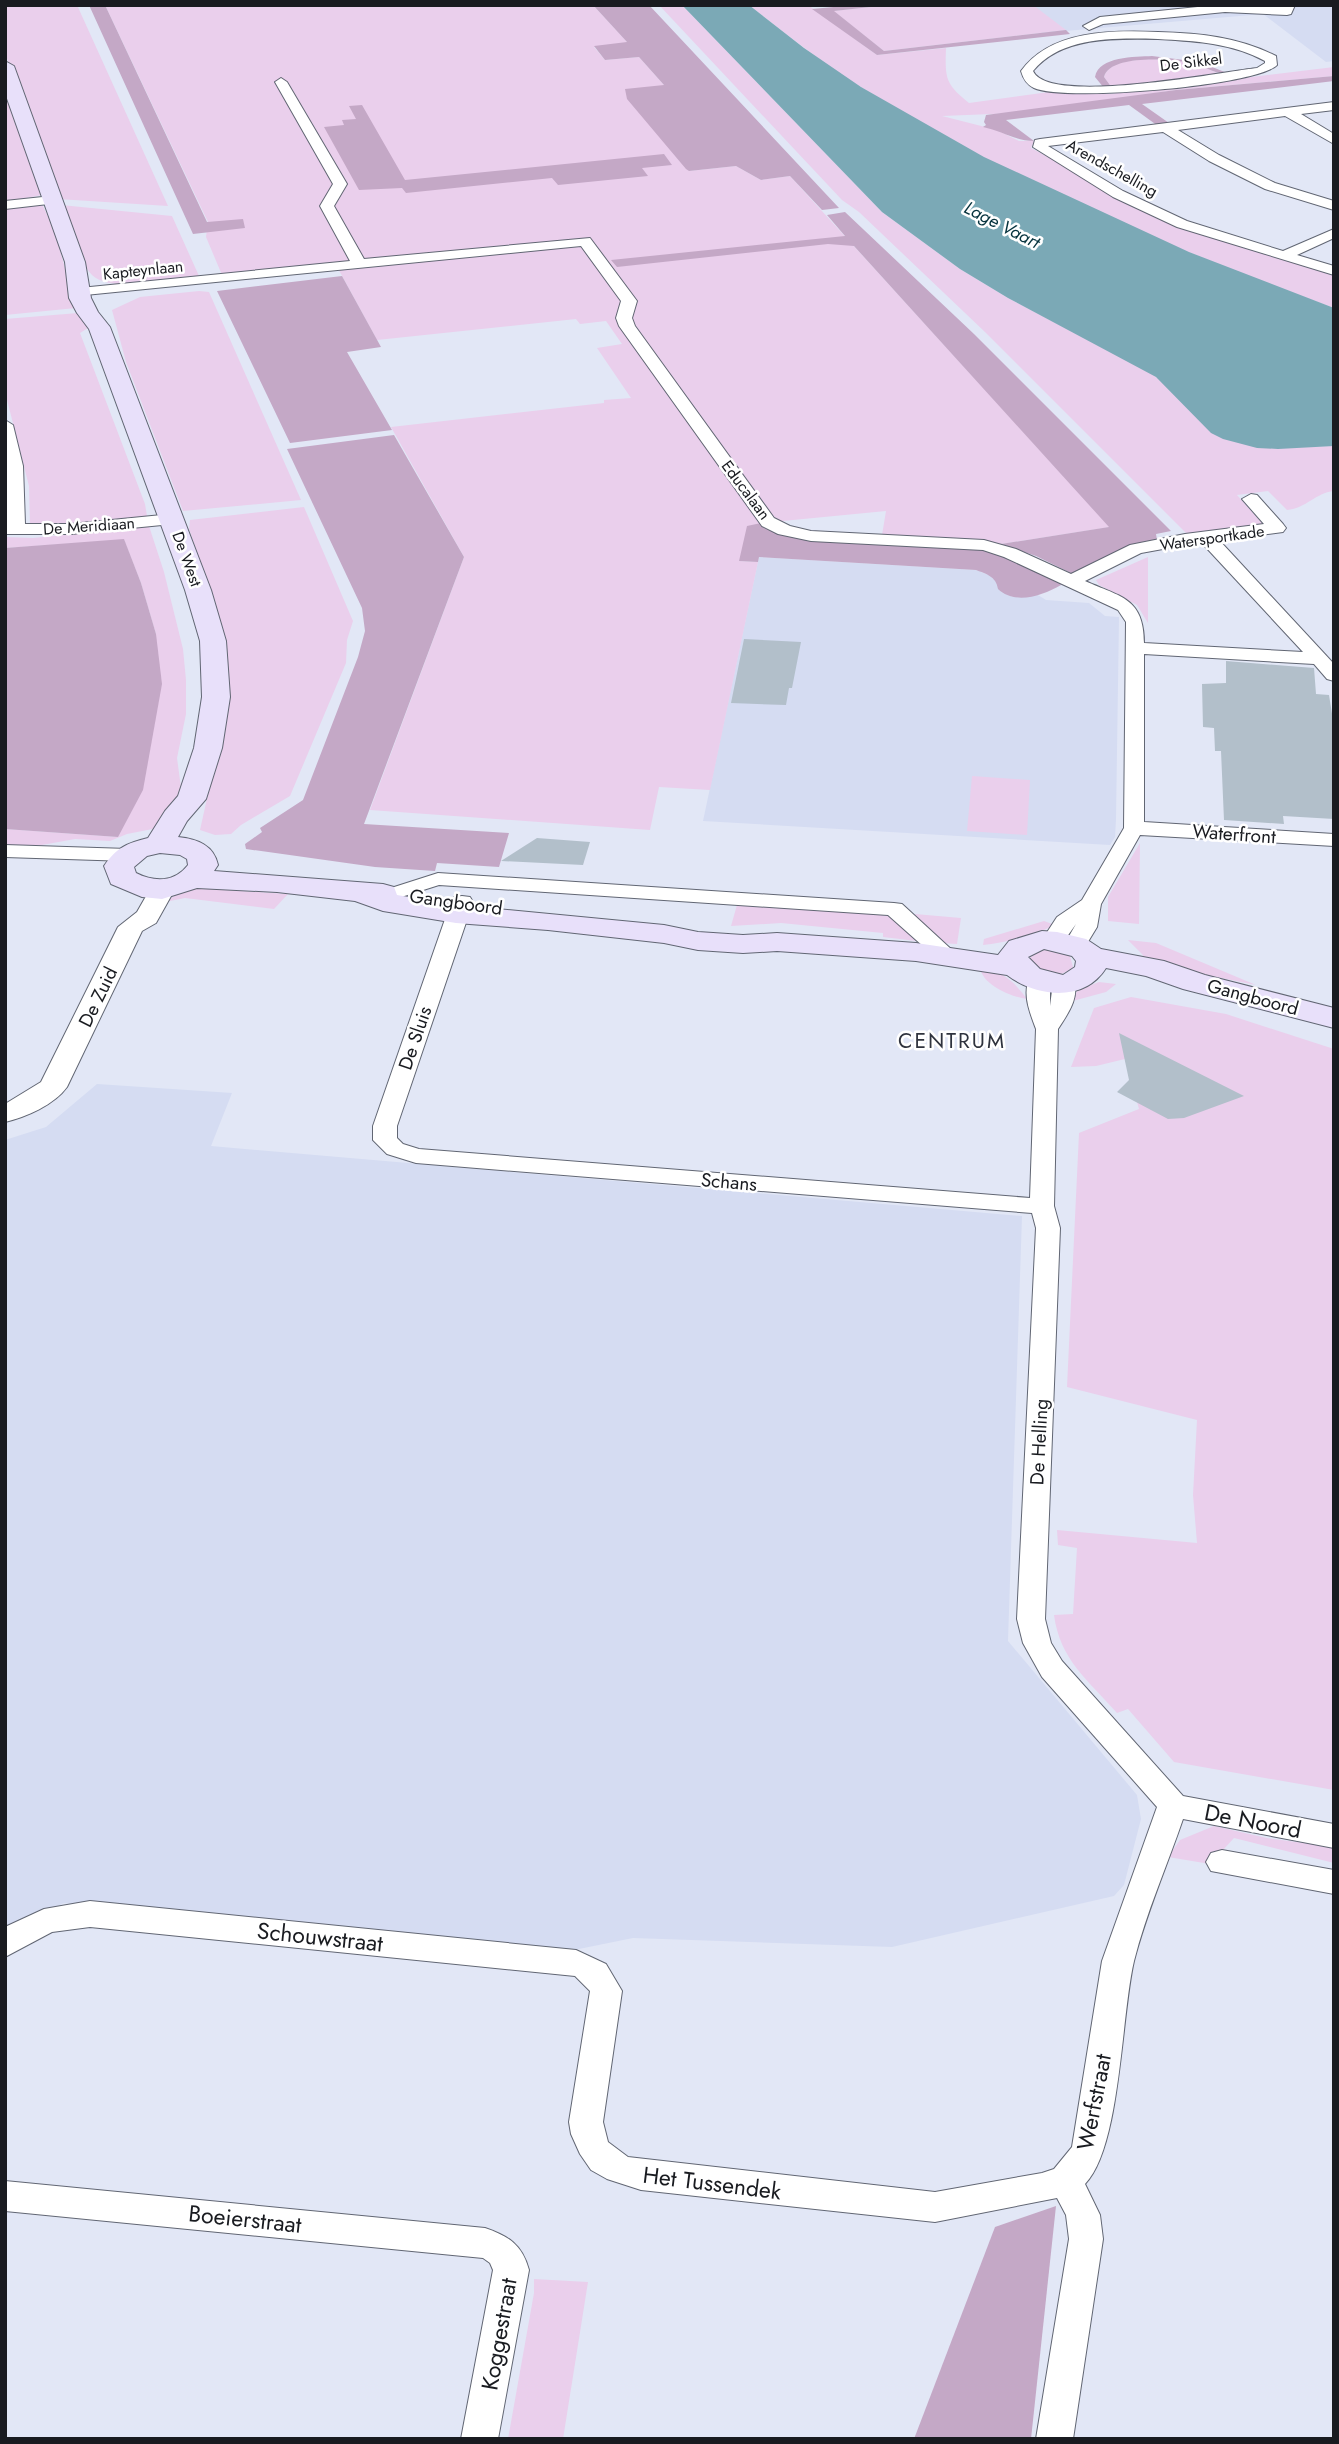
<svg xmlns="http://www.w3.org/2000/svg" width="1339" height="2444" font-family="Jost,sans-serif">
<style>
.built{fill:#d5dcf2}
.green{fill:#eacfec}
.forest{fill:#c4a8c6}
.water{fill:#7ba9b6}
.building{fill:#b2bfca}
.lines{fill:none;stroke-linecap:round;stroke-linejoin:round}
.minor-casing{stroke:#616673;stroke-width:2}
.tertiary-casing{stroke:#616673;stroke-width:2}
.secondary-casing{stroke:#616673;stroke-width:2}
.minor{fill:#fff;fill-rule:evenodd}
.tertiary{fill:#fff;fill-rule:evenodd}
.secondary{fill:#e8e0fa;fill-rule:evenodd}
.labels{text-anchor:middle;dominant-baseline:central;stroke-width:5;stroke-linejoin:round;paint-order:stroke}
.far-street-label{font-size:16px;fill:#191b20;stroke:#fff}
.far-water-label{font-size:18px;font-style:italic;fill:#05323d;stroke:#fff}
.street-label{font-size:19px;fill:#191b20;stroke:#fff}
.neighbourhood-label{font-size:21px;letter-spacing:2px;fill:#2f333e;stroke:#fff}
.near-street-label{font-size:23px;fill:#191b20;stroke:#fff}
</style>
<rect width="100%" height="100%" fill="#e2e7f6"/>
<g class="built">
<path d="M1010,5H1334V61L1326,62L1263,14L1042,33Z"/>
<path d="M759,557L976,570L991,576L1012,597L1038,595L1046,600L1089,603L1105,616L1119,617L1116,819L1115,837L1110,845L703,821Z"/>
<path d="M97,1084L232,1093L211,1146L1022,1216L1008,1641L1137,1795L1141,1819L1124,1885L1114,1896L892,1947L633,1938L574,1950L64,1903L5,1932V1140L46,1127Z"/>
</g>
<g class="green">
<path d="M5,5H77L168,206L58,199L5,53Z"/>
<path d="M105,5H593L628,43L594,47L605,60L639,57L664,85L689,171L736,166L761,180L790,176L1110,527L1001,544L882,535L886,511L761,523L739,561L758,562L710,790L659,787L650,830L370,810L464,557L391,427L604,403V400L631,398L597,348L622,344L606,321L580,324L576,319L377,340L335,263L222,275L206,237L208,222Z"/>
<path d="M659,5H682L882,212L960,269L1008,298L1146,370L1257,448L1334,446V491C1315,493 1307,508 1287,510L1268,491L1237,495L1263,524L1187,534L985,332L859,212L842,200Z"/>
<path d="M749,5H808L877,55L946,48C945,78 945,84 969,103L1049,92L1109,94L1334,67V76L1176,90L1017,113L942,116L997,130L1019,141H1034L1031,148L1171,221L1334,276V308C1172,249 1007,180 861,87C822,63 786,34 749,5Z"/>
<path d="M889,5H1033L1066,30L884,51L833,11Z"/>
<path d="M1152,59L1190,62L1220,74L1112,88L1104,77C1109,60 1137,60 1152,59Z"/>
<path d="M5,87L42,195L5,202Z"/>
<path d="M36,204L43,206L55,232L76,308L5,315V206Z"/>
<path d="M61,205L172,216L199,276C173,279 112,294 92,275C76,259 69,226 61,205Z"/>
<path d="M199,291L209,292L301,500L183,511L126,362L112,310L140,297Z"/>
<path d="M78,313L88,328L80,333L145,504L147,516L87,523L30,525L29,486L5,392V319Z"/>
<path d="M304,507L353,621L347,640L346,663L290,796L241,825L231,834L215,835L200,830L222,731L224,685L219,617L189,529L190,520Z"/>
<path d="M149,526L164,572L183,649L186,680V714L177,758L182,795L163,827L127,834L110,841L75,839L42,845H5V829L118,837L156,634L141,583L124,540L5,548V537L33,538Z"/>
<path d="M1148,557V623L1137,605L1099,585L1096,580Z"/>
<path d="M972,776L1030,780L1027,835L967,831Z"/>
<path d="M1140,843L1139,924L1108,921V897Z"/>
<path d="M197,888L288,894L274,909L185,898L165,902L182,891Z"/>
<path d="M737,905L883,915L892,917L925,942L883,937V933L781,923L731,926Z"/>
<path d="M915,914L961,918L957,944L941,943L915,922Z"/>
<path d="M1044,921L1055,925C1035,935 1006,943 983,945L984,939Z"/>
<path d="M1128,940L1156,943L1256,985L1142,962L1143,955Z"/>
<path d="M1050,949L1070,956L1073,967C1055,982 1043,973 1029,959L1036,952Z"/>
<path d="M980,968C1005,972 1013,981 1027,999C1011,997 983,985 980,968Z"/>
<path d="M1099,982L1116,984L1106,992L1069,1002L1078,990Z"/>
<path d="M1131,997L1226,1014L1334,1049V1790L1174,1762L1128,1709L1117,1713C1088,1680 1060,1660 1054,1615L1073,1614L1077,1548L1058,1545L1057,1530L1197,1543L1193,1495L1197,1420L1067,1387L1079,1133L1139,1109L1125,1059L1096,1066L1071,1067L1094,1008Z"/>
<path d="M1214,1826L1267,1838L1334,1847V1863L1234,1838L1210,1864L1168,1857L1180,1840Z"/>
<path d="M534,2279L588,2282L563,2439H508L534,2293Z"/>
</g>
<g class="forest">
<path d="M89,5H105L207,222L243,219L245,228L193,234Z"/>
<path d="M593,5H649L839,208L822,210L790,176L761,180L736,166L689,171L686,169L627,99L625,89L664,85L639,57L605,60L594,46L627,42Z"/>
<path d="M855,5H889L834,11L884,51L1066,30L1070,34L877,55L812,9Z"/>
<path d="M1152,56L1200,62L1227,73C1216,75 1202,65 1191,63C1172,59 1110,54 1104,77L1112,88H1104L1095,77C1099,56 1135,57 1152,56Z"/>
<path d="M1334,76V81L1142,104L1169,123L1158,126L1129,105L1006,120L1034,141C1016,141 1002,131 983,127L986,125L984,122L986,115L1176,90Z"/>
<path d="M362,105L405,180L664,154L672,165L642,168L648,176L558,185L552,178L406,193L402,188L359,190L324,127L344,125L342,120L356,119L349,106Z"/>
<path d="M845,212L974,334L1171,531L1156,534L1157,540L1077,576L1036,556L1001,544L1109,527L854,246L828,244L617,267L611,260L845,236L827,215Z"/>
<path d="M342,276L381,347L347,352L392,430L290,443L217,291Z"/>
<path d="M394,435L464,557L364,824L509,833L499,867L437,863L435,871L375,867L246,849L245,844L262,832L260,828L303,800L358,657L365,631L362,608L287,449Z"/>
<path d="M761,523L764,526L990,551L1058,578L1061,585C1042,596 1015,605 998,589C996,576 986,574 976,570L759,557L758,562L739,561L747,526Z"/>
<path d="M124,539L141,583L156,634L162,684L143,790L118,837L5,829V548Z"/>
<path d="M1056,2206L1031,2439H914L995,2227Z"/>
</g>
<path class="water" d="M682,5H749L804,48L861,87L984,157L1189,252L1334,308V446L1278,449L1257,448L1223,439L1211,433L1156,377L1008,298L960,269L882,212Z"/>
<g class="building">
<path d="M744,639L801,642L792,688H789L786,705L731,703Z"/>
<path d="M1226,661L1314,668L1316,694L1329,695L1334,726V819L1283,816L1284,824L1224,820L1221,751H1215L1214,728L1203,727L1202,684L1226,683Z"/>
<path d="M537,838L590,842L583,865L501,861Z"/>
<path d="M1119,1033L1244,1096L1184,1118L1168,1119L1117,1092L1129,1080Z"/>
</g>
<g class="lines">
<defs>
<g id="minor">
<path d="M1217,5H1295L1291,14L1287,15L1225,12L1103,24L1089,30L1083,26L1100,17Z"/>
<path d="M1158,32C1199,33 1239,37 1276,56L1277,65C1257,86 1064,102 1034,88C1026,84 1023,78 1021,71C1051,30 1111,30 1158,32ZM1158,39C1195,41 1232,43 1265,61V63L1257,68C1221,72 1048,106 1033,71C1061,36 1117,38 1158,39Z"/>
<path d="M281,78L287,82L347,184L334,206L364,259L590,238L637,301L632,318L635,326L774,518L790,526L811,531L984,540L1016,549L1071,574L1130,545L1185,534L1264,524L1242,499L1251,494L1257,495L1283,524L1286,528L1283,532L1219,540L1334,664V681L1327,679L1314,664L1144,654V822L1334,834V846L1140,835L1101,904L1097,927L1083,950H1067L1064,945L1076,924L1061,945H1045L1042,940L1057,917L1082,900L1124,828L1126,622L1118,610L1004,557L983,550L811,541L778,534L762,526L619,326L616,318L621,301L581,246L75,296L72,293L75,290L80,288L350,261L320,206L333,184L275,82ZM1201,542L1303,652L1144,643C1144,598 1121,597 1085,581L1141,553Z"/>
<path d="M1334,102V110L1301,114L1334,134V144L1285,116L1178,130L1219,155L1275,183L1334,201V210L1265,189L1209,161L1163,132L1048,146L1123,191L1187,221L1283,251L1334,229V238L1297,255L1334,266V275L1177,227L1113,197L1033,147L1035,140L1040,139Z"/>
<path d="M52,196L59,200L57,203L5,209V201Z"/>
<path d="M5,420L13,425L23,466L25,524H71L172,514L181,519L172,524L71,534H5Z"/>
<path d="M5,845L128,849L135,851L138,855L135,859L128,861L5,857Z"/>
<path d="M438,873L894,903L902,904L952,950L949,955H933L888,915L439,885L395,899L388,897L384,893L388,889Z"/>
<path d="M462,896L470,897L473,902L397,1126V1138L403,1144L419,1149L1030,1198L1036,1029C1030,1013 1021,992 1031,976H1047L1050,981V1006L1053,983L1056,978H1072C1082,995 1067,1015 1058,1029L1054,1206L1060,1228L1045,1619L1051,1643L1062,1661L1183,1796L1334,1824V1848L1183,1819C1167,1866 1146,1913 1134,1961C1121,2015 1121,2147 1085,2184L1100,2215L1103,2239L1073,2439H1036L1069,2239L1066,2215L1057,2198L935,2222L641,2190L607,2179L591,2170L580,2154L571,2134L569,2122L590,1991L575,1976L90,1927L52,1932L5,1957V1927L44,1909L90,1901L576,1950L606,1964L622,1991L603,2122L608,2142L628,2157L935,2192L1042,2173L1054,2169L1072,2147L1102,1961L1157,1807L1042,1677L1023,1643L1017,1619L1036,1228L1032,1213L416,1163L387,1154L373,1140V1126L451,902L454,897Z"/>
<path d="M1222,1850L1334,1870V1894L1211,1871L1206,1862L1211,1853Z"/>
<path d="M5,2181L485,2228C508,2236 522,2244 529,2270L498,2439H461L493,2270L490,2263L483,2258L5,2211Z"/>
</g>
<path id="tertiary" d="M162,881L171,884L175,889L156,923L142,931L67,1087C54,1105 26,1117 5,1122V1104L41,1082L118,927L137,912L153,884Z"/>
<path id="secondary" d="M5,61L14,66L85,262L91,298L98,312L110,327L211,590L226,641L230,697L222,748L206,799L187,821L178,837C197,839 214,845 218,865L214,871L383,884L394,887L397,895L456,905L664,925L698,932L743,935L777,933L916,943L998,955L1009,941L1042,931L1057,932L1086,939L1101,949L1164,961L1205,975L1334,1008V1028L1183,989L1146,976L1106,968C1084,1003 1036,997 1007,975L916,961L777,951L743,953L698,950L664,943L548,930L456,923L383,911L355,901L277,892L197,888L162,899L142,897L111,884L104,866C116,848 127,843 148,838L165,811L178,796L194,748L202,697L200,641L185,590L89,329L77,313L69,298L65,262L5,93ZM160,853L180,855L187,859L188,865C174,883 154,882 136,873L134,867L147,856ZM1044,949L1072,956L1076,961L1075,967L1063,975L1040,969L1028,957Z"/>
</defs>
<use href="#minor" class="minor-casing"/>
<use href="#tertiary" class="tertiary-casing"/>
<use href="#secondary" class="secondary-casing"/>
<use href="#minor" class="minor"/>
<use href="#tertiary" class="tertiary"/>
<use href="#secondary" class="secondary"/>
</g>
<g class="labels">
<g class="far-street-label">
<text transform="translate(1191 62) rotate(-7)">De Sikkel</text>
<text transform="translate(1112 168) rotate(29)">Arendschelling</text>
<text transform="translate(143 270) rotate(-6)">Kapteynlaan</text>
<text transform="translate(746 490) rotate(53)">Educalaan</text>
<text transform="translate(89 526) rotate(-4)">De Meridiaan</text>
<text transform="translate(1212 538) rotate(-8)">Watersportkade</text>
<text transform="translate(187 559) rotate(70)">De West</text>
</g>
<g class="far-water-label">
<text transform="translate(1002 225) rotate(27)">Lage Vaart</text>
</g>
<g class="street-label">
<text transform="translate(1234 834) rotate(4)">Waterfront</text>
<text transform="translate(456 902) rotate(8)">Gangboord</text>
<text transform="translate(98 997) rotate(-64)">De Zuid</text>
<text transform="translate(1253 997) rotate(15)">Gangboord</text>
<text transform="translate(415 1038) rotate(-71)">De Sluis</text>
<text transform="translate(729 1182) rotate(5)">Schans</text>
<text transform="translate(1039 1442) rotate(-87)">De Helling</text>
</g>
<g class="neighbourhood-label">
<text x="952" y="1041">CENTRUM</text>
</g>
<g class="near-street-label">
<text transform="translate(1253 1821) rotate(11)">De Noord</text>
<text transform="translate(320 1937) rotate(6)">Schouwstraat</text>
<text transform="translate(1094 2102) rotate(-79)">Werfstraat</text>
<text transform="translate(712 2183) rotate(7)">Het Tussendek</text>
<text transform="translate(245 2219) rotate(6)">Boeierstraat</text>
<text transform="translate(499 2334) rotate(-80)">Koggestraat</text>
</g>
</g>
<rect width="1339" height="2444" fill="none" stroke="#191b20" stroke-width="14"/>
</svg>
